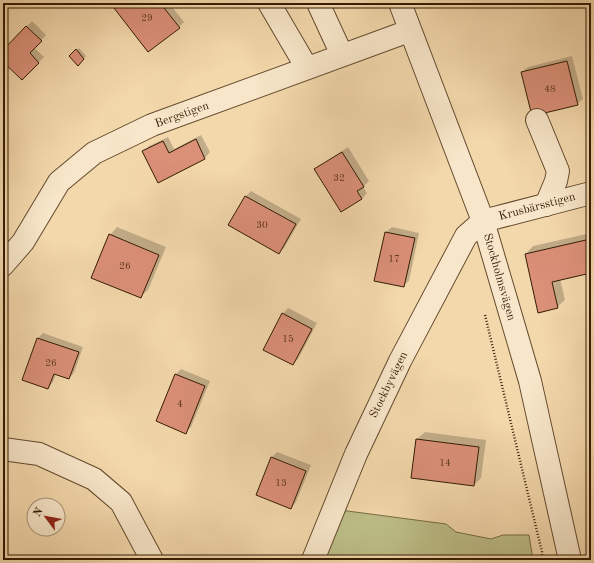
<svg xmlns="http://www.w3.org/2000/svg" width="594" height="563" font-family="'Old Standard TT',serif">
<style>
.green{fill:#bdbe88;stroke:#786c46}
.shadow{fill:#0003}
.building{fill:#db9078;stroke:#341b03}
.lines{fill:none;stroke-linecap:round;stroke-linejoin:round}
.minor-casing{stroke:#644a2d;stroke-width:24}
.path{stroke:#341b03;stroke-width:2.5;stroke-dasharray:1 2;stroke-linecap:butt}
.minor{stroke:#f7e6c9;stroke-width:22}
.labels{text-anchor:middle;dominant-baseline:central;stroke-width:3;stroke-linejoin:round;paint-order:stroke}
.number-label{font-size:10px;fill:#5e3820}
.street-label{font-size:12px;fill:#341b03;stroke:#f7e6c9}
</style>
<rect width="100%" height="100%" fill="#f3d8ac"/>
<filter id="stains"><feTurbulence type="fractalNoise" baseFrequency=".005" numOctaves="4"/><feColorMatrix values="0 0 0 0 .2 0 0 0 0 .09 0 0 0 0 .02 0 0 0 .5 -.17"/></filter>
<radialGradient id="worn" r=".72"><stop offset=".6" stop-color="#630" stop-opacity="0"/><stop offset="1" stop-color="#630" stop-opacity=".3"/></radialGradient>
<path class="green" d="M340,510L446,524L456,532L491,539L503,535H529L533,560H322Z"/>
<g class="shadow">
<path d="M120,3H169L184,22L179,27L115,8Z"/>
<path d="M32,21L46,35L34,48L44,57L22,79L3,60V51Z"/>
<path d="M79,48L86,56L78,64L70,56Z"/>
<path d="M572,56L583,99L577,104L522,72L528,67Z"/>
<path d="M201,135L210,152L205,158L159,181L144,152L149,146L168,137L174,149Z"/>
<path d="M348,147L369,181L363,187L367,193L362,199L315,169Z"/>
<path d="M251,191L301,219L284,248L279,253L230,225L246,196Z"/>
<path d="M117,227L166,247L148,290L140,297L110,235Z"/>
<path d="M392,227L419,233L409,281L403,286L375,280L386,232Z"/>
<path d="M591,233V272L560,279L565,300L557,307L526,254L533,246Z"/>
<path d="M288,308L317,323L298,359L293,364L283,314Z"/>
<path d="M43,333L83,347L74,373L69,378L56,374L53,382L48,388L23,379L38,338Z"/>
<path d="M181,369L210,381L191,427L185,432L157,421L176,374Z"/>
<path d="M425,432L486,440L481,478L474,485L417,439Z"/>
<path d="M277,452L311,465L296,502L291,508L257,494L272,457Z"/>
</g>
<g class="building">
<path d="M120,3H160L180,28L148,52L114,8Z"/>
<path d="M26,26L42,41L30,53L39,63L22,80L3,62V50Z"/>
<path d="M76,49L84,59L78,66L69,56Z"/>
<path d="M567,61L578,105L532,116L521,72Z"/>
<path d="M196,139L205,159L158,183L142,151L163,141L169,153Z"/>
<path d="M342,152L364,187L357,191L362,199L341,212L314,169Z"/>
<path d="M245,196L296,224L279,254L228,225Z"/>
<path d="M385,232L415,238L404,287L374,281Z"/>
<path d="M109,234L159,255L141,298L91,278Z"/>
<path d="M586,240L591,261V273L552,282L558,308L538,313L525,254Z"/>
<path d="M282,313L312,329L293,365L263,350Z"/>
<path d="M37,338L79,352L69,379L54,374L48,389L22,380Z"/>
<path d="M175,374L205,386L186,434L156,421Z"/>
<path d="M416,439L479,447L474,486L411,478Z"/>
<path d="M271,457L306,471L291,509L256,495Z"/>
</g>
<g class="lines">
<defs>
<g id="minor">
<path d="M269,3L307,68"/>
<path d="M318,3L342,55"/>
<path d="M400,3L483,221L530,381L570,560"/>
<path d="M537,120L558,171L556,181L546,205"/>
<path d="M3,265L23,242L59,182L94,153L152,125L409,31"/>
<path d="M3,449L39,454L94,479L121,502L152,560"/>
<path d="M313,560L356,454L400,361L466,236L483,221L591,193"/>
</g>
</defs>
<use href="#minor" class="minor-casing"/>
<path class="path" d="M485,315L542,552V560"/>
<use href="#minor" class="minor"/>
</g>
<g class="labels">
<g class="number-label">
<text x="147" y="18">29</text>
<text x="550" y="89">48</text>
<text x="339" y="178">32</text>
<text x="262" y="225">30</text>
<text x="394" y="259">17</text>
<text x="125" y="266">26</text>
<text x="288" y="339">15</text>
<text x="51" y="363">26</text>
<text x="180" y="404">4</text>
<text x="445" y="463">14</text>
<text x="281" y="483">13</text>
</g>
<g class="street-label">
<text transform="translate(182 115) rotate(-20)">Bergstigen</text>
<text transform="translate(537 207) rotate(-15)">Krusbärsstigen</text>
<text transform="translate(499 277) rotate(74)">Stockholmsvägen</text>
<text transform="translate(389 385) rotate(-64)">Stockbyvägen</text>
</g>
</g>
<rect width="594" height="563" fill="none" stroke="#f3d8ac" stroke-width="16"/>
<rect x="4" y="4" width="586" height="555" fill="none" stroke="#341b03" stroke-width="2"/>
<rect x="8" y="8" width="578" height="547" fill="none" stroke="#341b03"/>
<g transform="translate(46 517) rotate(302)"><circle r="19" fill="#f7e6c9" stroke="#a9957a"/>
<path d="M0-3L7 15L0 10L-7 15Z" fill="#8f2418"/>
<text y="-6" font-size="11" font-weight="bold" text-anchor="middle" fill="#341b03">N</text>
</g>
<rect width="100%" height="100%" filter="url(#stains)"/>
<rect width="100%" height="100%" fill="url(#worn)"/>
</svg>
